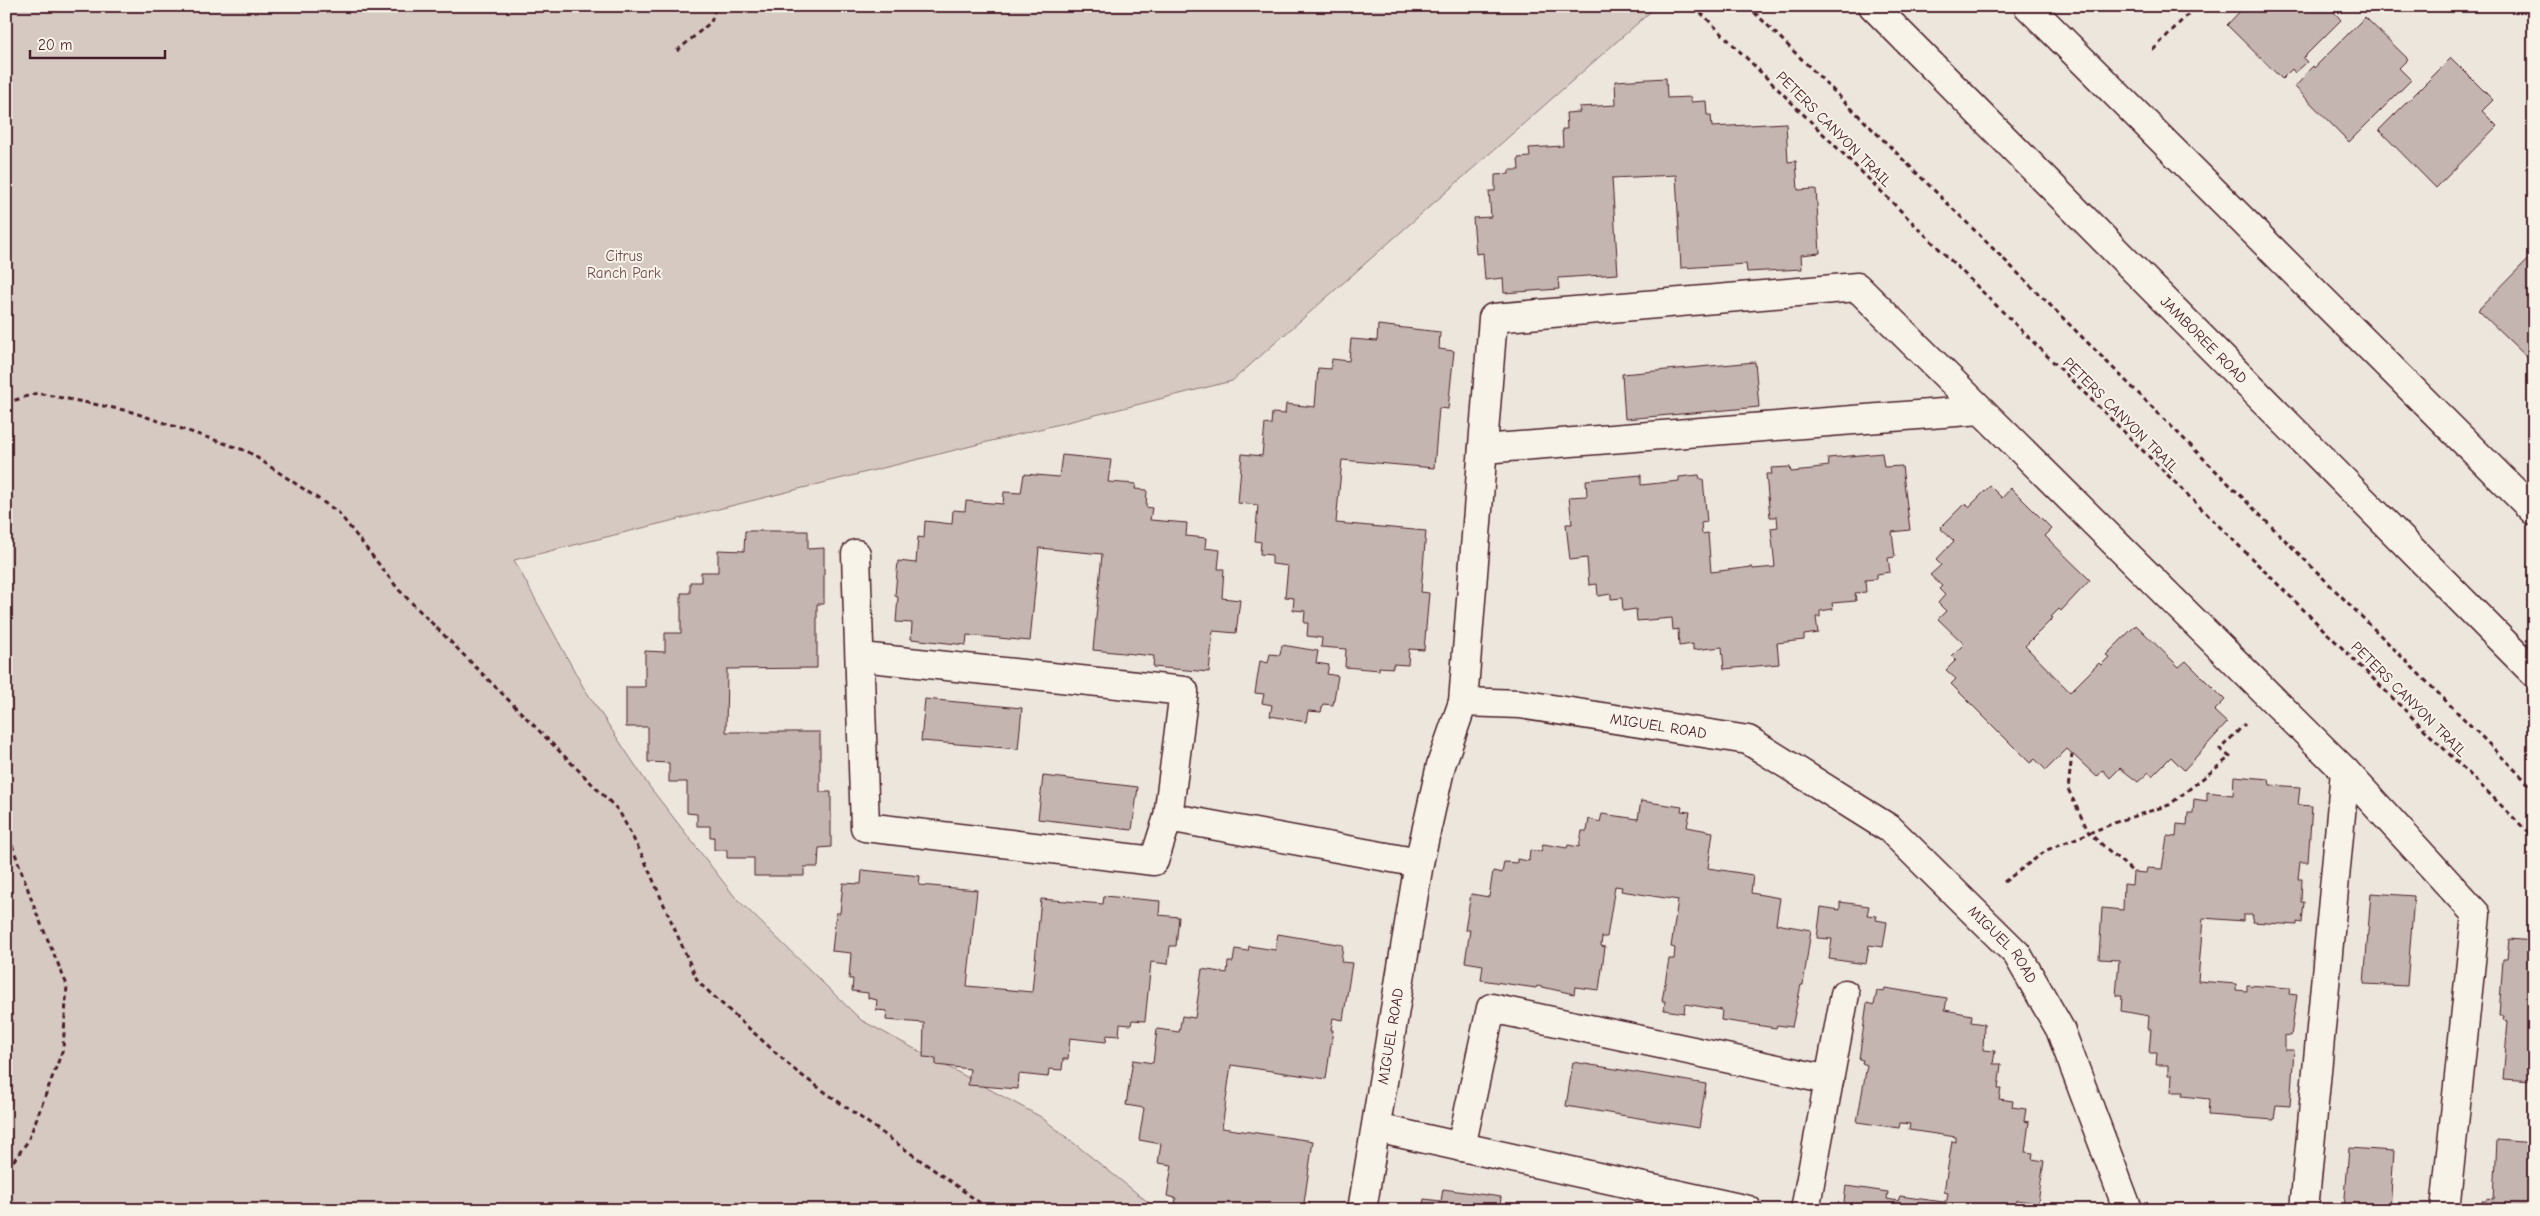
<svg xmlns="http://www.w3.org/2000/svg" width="2540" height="1216" font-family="'Comic Neue',sans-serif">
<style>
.green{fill:#d5c9c2;stroke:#907476}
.building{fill:#c4b5b0;stroke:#4a1f2b}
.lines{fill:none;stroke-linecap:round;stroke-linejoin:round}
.minor-casing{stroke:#4a1f2b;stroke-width:31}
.major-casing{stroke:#4a1f2b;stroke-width:31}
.path{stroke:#4a1f2b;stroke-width:3;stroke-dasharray:5 4;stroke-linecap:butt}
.minor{stroke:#f7f3e8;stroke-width:28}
.major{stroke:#f7f3e8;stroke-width:28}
.labels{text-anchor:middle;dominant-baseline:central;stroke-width:4;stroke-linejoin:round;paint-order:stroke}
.street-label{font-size:15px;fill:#4a1f2b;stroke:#f7f3e8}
.park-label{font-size:15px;fill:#6d4a51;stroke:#f7f3e8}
</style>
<rect width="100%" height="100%" fill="#ece6dd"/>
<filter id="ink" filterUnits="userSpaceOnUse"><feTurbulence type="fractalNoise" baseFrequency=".02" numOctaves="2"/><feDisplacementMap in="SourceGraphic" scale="10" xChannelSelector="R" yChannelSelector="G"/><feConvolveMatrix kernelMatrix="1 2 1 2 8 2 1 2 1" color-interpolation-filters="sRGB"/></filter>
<g filter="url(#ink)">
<path class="green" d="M6,6H1657L1232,381L514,560L582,685L649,786L735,897L861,1020L1041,1117L1158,1210H6Z"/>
<g class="building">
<path d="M2245,6H2329L2341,20L2303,58L2307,62L2295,73L2292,69L2282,79L2227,25Z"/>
<path d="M2365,17L2408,59L2399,68L2411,80L2349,142L2295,87L2305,76L2304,75L2313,66L2314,68Z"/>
<path d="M2451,58L2493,100L2482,111L2497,126L2436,188L2379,130Z"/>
<path d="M1666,78L1667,98L1691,97V102L1706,101L1707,115H1711L1712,127L1786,123L1788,162L1796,161L1798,190L1816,189L1820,253L1801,255L1802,269L1747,272L1746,264L1681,268L1676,175L1612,178L1618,274L1558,278L1559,289L1504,293L1503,278L1485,280L1483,253L1476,254L1473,218L1491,217L1489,191H1495V175L1509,174V170H1519L1518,158L1530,157L1529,148L1563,146L1562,129H1567L1566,113L1580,112L1579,107L1616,105L1615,81Z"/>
<path d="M2534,253V364L2478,310Z"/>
<path d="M1378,325L1440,332L1439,349L1454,351L1448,409L1439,408L1434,468L1342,460L1336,523L1426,531L1421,592L1429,593L1424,650L1409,649L1408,665L1393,664V668L1379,667V670L1345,667L1346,649L1321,647L1322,638L1307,636L1308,623H1304L1305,611L1293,610L1294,598L1285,597L1288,566L1272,564V555L1260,554L1261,542L1255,541L1258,505L1238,503L1242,454L1262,456L1265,424L1271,425L1272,413L1285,414L1286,404L1315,407L1318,368L1331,369L1332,359L1349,361L1351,339L1377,341Z"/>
<path d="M1755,362L1759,407L1625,419L1622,374Z"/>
<path d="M1882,453L1884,467L1902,466L1910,530L1892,532L1895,557L1888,558L1890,572L1877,574V579L1865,580L1866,592L1855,593L1856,601L1832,603L1833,609L1820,611V617H1816L1818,633L1804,635V640L1777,643L1779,664L1724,669L1722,647L1693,650V644L1679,646L1678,629L1673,630L1672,618L1637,621L1636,609L1623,611L1622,598L1611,599V594L1598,596L1597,584L1589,585L1587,558L1570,560L1566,524H1572L1569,497L1587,496L1586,480L1641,475V485L1679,481V477L1699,475L1700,479H1703L1707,522L1701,523L1702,534L1708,533L1711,572L1752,567L1753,569L1775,567L1771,528L1778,527L1777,517H1770L1766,474H1772L1771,468L1790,467L1791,472L1813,470V468L1829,466L1828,458Z"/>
<path d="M1062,455L1111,460L1108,482L1136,484L1135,489L1147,490L1146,507L1152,508L1150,520L1187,523L1186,536L1206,538L1205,548L1220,550L1218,569H1224L1222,598L1240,600L1236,633L1213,631L1209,672L1153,667L1154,656L1093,650L1102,554L1039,548L1030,641L967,635L966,645L911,639L912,623L896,622L898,597L895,596L898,561L916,563L918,537L924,538L925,521L952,524L953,510L965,511L966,501L1003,504L1004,492L1021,493L1024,474L1059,477Z"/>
<path d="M1990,486L2002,498L2011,488L2052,529L2045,536L2090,580L2061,611L2059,609L2051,617L2053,618L2025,646L2070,692L2099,663L2101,665L2109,657L2106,655L2136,625L2179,667L2186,661L2225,700L2214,711L2227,723L2184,770L2171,757L2152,776L2149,772L2138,782L2120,768L2110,778L2103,770L2097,777L2067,749L2046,770L2035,759L2030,763L1951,684L1956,679L1946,670L1956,660L1952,656L1964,644L1938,619L1946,611L1938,603L1945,595L1939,589L1942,586L1930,575L1941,565L1936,560L1954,541L1940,528L1965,503L1969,507Z"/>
<path d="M745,531H808V549L824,548V604H817V668L727,669L726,732H820V792H831V847L819,848L818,867H804V876H754V858H727V850H714V837H710V826H697V814L687,813V782H669V763L648,762V727H626V687H645V651L665,652V633H681V593H690V582H701V572H718V550L744,551Z"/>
<path d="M1282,645L1318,651L1316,663L1329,665L1327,674L1338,676L1333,705L1323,704L1321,712L1308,711L1306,722L1270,716L1272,705L1262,703L1264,694L1255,693L1260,661L1268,663L1270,654L1280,655Z"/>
<path d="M925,699L1022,708L1018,749L921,741Z"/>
<path d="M1043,776L1138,787L1132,830L1038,819Z"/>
<path d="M2234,776L2269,779L2270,785L2300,787L2298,805L2312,806L2308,862H2300L2298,879H2302L2301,902H2304L2302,923L2297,922V925L2252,922L2253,915H2243V921L2203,918L2198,981L2236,984V990L2247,991V985L2290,988L2289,994L2297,995L2291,1036L2285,1035V1050H2294L2290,1106L2276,1105L2274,1120L2208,1115L2209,1099L2182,1096L2183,1092H2171L2172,1075H2168V1065H2156L2157,1053H2149L2151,1029H2148L2149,1016L2121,1011L2122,996H2116L2119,960L2099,959L2102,908L2123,910L2124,884L2132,885L2133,872L2146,873L2147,868L2162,869L2167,836L2176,837L2177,824L2187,825L2188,813H2193L2194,799L2207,801V792L2233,795Z"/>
<path d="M1641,801L1682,807L1681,811L1690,812L1687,827L1713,832L1708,868L1753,875L1751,893L1780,898L1776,924L1811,930L1803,985H1801L1792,1027L1777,1025L1776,1028L1721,1020L1722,1010L1685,1004L1684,1013L1664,1010L1665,1001H1662L1669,959H1674L1675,948L1671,947L1678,900L1621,891L1622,887L1615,886L1607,937H1602L1601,946L1605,947L1599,990L1575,987L1574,994L1537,986L1536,988L1481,980L1483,965L1465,962L1470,930H1465L1471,894L1489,897L1493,871L1502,873L1504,862L1517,863V859L1529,861L1530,850L1541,852L1543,844L1567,848L1568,845L1579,847L1582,831H1587L1589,819L1600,822L1602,814L1638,819Z"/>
<path d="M862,870L920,876L919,885L977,890L967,986L1032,992L1041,899L1103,904L1104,896L1160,901L1159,915L1179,917L1176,946H1170L1168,964L1151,962L1145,1021L1132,1020L1131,1025L1120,1024L1119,1036L1107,1035L1106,1042L1070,1038L1068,1059H1063L1062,1070L1049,1069L1048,1077L1019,1074L1018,1089L968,1085L970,1069L936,1065V1058L923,1057L924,1023L886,1020L887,1011L876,1010L877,1000L868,998V993L852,991L853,979H849L851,953L832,951L836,913H840L843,883L861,884Z"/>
<path d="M2371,893L2414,896L2407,986L2364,984Z"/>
<path d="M1840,902L1869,906L1867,915L1877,916L1876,920L1887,922L1883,947L1869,945L1866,964L1829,959L1832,939L1817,938L1821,907L1840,910Z"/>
<path d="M1278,934L1343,945L1341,962L1352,963L1343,1020L1333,1018L1331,1030H1333L1326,1079L1231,1065L1222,1128L1313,1141L1304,1203H1310L1309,1210H1174L1176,1198L1167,1196L1172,1165L1158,1163L1161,1144L1139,1140L1144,1108L1126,1105L1133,1060L1153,1063L1157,1029L1179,1032L1182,1016L1195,1018L1202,969L1227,973L1228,962H1233L1235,949L1248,951L1249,946L1275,950Z"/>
<path d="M2509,939L2534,941V1081L2503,1079L2508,1021L2503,1020L2504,1016H2499L2503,959H2507Z"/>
<path d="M1885,988L1947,998L1945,1010L1972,1015L1971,1022L1984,1024L1983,1050L1995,1051L1993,1064H2001L1998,1089H2001L1999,1099L2013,1101L2012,1107L2026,1109L2024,1121L2029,1122L2025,1152L2033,1153L2032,1159L2044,1161L2038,1203L2017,1200L2015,1210H1843L1846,1186L1888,1192L1887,1199L1898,1201L1900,1196L1943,1202L1947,1200L1948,1193L1944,1192L1952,1141L1956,1142V1137L1909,1130L1910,1124L1900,1123L1899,1128L1857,1122L1867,1065L1862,1063L1863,1060L1859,1059L1867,1003L1874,1005L1877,991L1884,992Z"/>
<path d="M1573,1062L1706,1084L1699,1128L1566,1106Z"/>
<path d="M2497,1140L2534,1143V1210H2482V1201H2487V1198L2494,1199Z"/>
<path d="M2349,1148L2394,1151L2390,1210H2344Z"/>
<path d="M1443,1189L1501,1197L1500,1207L1518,1210H1422L1424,1199L1441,1201Z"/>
</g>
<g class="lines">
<defs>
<g id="minor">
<path d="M1483,449L1981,410"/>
<path d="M856,554L865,827L1154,861L1168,817L1419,863"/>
<path d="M861,657L1184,691L1168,817"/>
<path d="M1463,702L1493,318L1857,287L2345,771L2476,914L2445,1210"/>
<path d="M1376,1128L1748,1210"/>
<path d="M1461,1147L1491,1008L1829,1080"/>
<path id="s1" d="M1362,1210L1419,863L1441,765L1463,702L1520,704L1748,740L1890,829L2017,954L2060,1029L2128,1210"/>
<path d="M1805,1210L1845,994"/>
<path d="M2304,1210L2345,771"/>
</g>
<g id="major">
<path id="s2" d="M1873,6L2534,673"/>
<path d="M2028,6L2534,511"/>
</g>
</defs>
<use href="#minor" class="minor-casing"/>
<use href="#major" class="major-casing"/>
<g class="path">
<path d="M489,6L589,8L605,6"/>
<path d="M1694,6L2534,838"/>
<path d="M1748,6L2047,302L2534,789"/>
<path d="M2153,50L2196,6"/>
<path d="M677,51L711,22L716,6"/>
<path d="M6,403L37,393L129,411L247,451L338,512L399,590L619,811L643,857L698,982L797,1072L990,1210"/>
<path d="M2072,754L2068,789L2089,833L2133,872"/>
<path d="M6,828L36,912L67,985L63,1049L28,1141L6,1171"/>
<path d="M2004,882L2047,850L2119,821L2169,805L2230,757L2220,749L2245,724"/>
</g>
<use href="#minor" class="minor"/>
<use href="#major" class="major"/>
</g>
</g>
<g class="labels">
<g class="street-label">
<text transform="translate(1834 129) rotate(45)">PETERS CANYON TRAIL</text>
<text stroke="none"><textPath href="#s2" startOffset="470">JAMBOREE ROAD</textPath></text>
<text transform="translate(2121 415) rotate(45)">PETERS CANYON TRAIL</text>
<text transform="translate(2409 699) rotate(45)">PETERS CANYON TRAIL</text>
<text stroke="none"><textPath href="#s1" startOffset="716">MIGUEL ROAD</textPath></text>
<text stroke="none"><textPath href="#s1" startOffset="1136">MIGUEL ROAD</textPath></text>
<text stroke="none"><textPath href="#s1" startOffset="176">MIGUEL ROAD</textPath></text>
</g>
<g class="park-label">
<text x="624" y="256">Citrus<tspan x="624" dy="17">Ranch Park</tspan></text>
</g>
</g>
<rect width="2540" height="1216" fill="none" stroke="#f7f3e8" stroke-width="25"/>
<rect x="12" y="12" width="2515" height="1191" fill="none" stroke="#4a1f2b" stroke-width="2" filter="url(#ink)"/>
<path d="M30 50v8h135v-8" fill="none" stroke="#4a1f2b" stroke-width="2.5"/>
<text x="38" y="50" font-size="15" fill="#4a1f2b" stroke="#f7f3e8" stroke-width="4" paint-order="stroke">20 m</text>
</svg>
